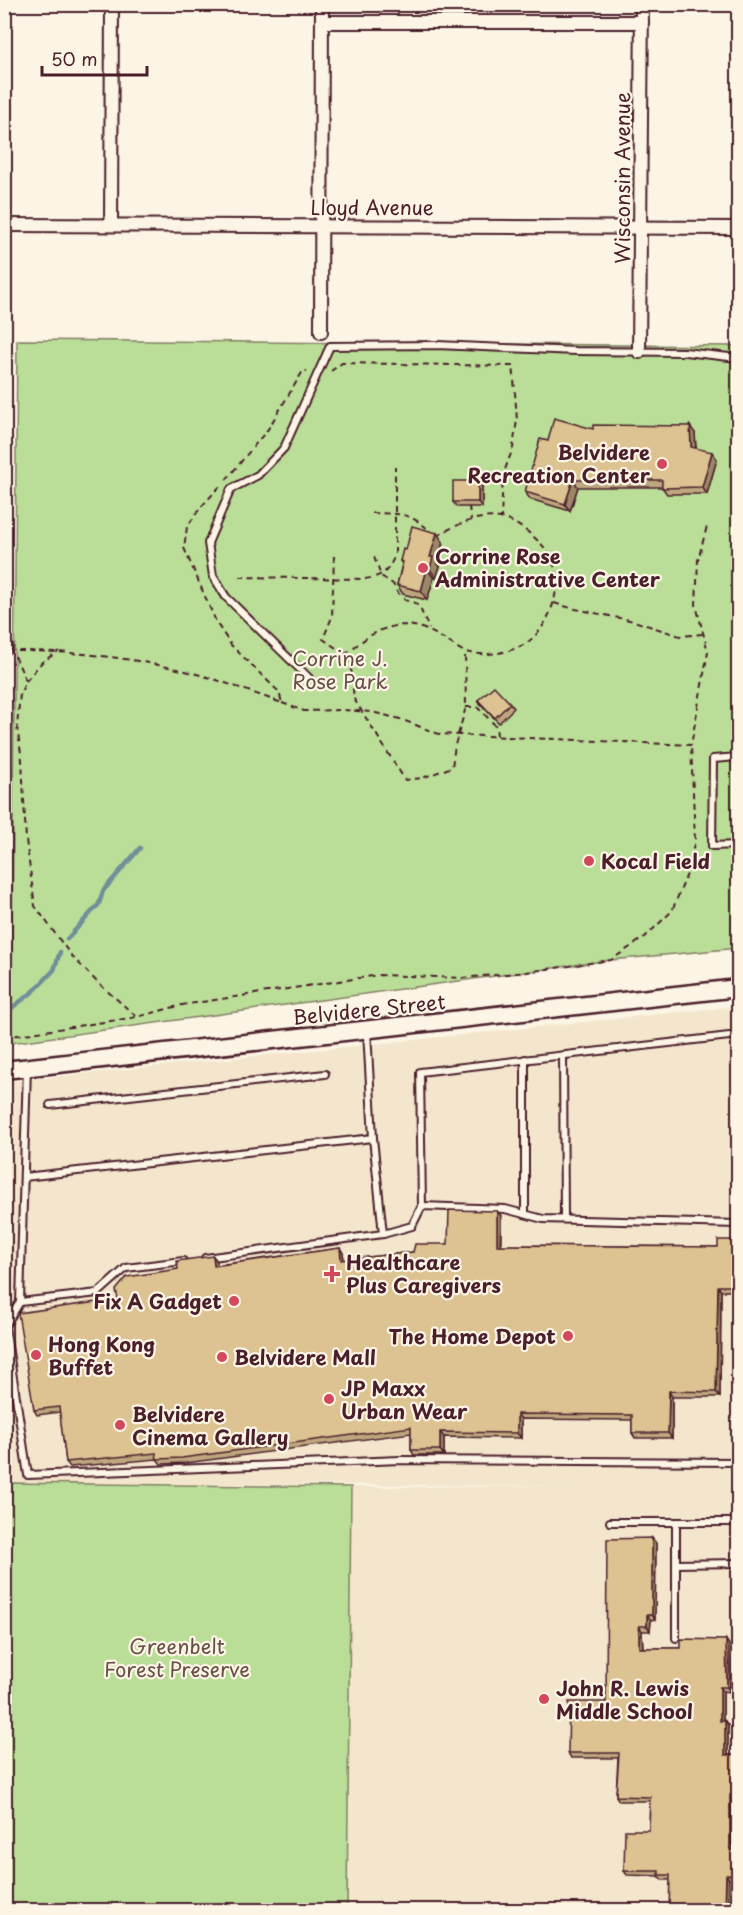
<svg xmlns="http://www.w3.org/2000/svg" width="743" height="1915" font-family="'Playpen Sans',sans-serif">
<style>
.built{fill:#f3e6cc}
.green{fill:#bade98;stroke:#827e62;stroke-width:1.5}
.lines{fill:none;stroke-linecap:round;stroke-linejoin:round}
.stream{stroke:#6f8f99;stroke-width:4.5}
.lane-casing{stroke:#4a1f2b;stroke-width:10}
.street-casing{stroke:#4a1f2b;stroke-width:16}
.secondary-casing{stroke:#4a1f2b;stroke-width:21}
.path{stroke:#4a1f2b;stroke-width:2;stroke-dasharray:6 4.5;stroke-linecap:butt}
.lane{stroke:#fcf5e5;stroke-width:6}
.street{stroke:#fcf5e5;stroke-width:12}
.secondary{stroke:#fcf5e5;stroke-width:16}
.wall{fill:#bea77e;stroke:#4a1f2b;stroke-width:1.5}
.shaded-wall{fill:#9b8866;stroke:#4a1f2b;stroke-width:1.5}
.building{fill:#ddc292;stroke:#4a1f2b;stroke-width:1.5}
.poi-dot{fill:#d1495b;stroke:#fcf5e5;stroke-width:2}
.labels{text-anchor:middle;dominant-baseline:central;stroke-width:4.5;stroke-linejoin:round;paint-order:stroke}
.street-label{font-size:20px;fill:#4a1f2b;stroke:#fcf5e5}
.poi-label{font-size:20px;font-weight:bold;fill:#4a1f2b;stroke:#fcf5e5;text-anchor:start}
.park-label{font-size:20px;fill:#664f46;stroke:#fcf5e5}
</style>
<rect width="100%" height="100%" fill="#fcf5e5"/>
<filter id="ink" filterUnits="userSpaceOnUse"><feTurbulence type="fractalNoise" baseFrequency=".0167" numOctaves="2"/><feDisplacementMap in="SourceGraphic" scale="12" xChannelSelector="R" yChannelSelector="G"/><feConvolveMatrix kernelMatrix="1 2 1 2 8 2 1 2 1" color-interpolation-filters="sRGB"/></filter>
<g filter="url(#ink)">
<path class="built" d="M738,1006V1910H347L351,1487L584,1486L5,1483V1082Z"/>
<g class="green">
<path d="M17,340L738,346V948L611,960L11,1043Z"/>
<path d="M5,1483L351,1487L347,1910H5Z"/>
</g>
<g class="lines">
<g class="stream">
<path d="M67,939L99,904L103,891L140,848"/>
<path d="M4,1007L9,1010L34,991L54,970L60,952"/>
</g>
<defs>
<g id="lane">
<path d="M309,678L226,597L213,576L208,543L231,489L258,475L284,448L330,346L437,345L576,351L685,352L738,358"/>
<path d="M738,757L713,759L712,846L738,845"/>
<path d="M367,1031L373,1138L383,1234"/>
<path d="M563,1055L564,1219"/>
<path d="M525,1059V1214"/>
<path d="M27,1068L20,1302L5,1326L28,1475L400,1460L738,1462"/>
<path d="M50,1105L325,1074"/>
<path d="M24,1177L373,1138"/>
<path d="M422,1206L420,1072L738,1035"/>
<path d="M205,1258L383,1234L412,1226L422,1206L505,1209L543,1219L738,1224"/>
<path d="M20,1302L98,1293L126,1268L183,1261"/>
<path d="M610,1522H738"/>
<path d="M676,1564L738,1563"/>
<path d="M676,1638V1522"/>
</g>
<g id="street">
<path d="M322,22H642"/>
<path d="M4,225L738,228"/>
<path d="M111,225L112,4"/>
<path d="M321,332L322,4"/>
<path d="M639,352L642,4"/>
<path d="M4,647H6"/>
</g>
<path id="secondary" d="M4,1070L738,988"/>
</defs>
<use href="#lane" class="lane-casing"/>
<use href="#street" class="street-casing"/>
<use href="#secondary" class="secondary-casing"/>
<g class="path">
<path d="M331,371L342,363L513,366L517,420L513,448L503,475L501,518"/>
<path d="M226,480L268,429L303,371H307"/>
<path d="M469,507L471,520"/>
<path d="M372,513C402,514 410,512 432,533"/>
<path d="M334,556L332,617L323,639L345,654L351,668L354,699L405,780L422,778L452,767L455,745L466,707L465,652"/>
<path d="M374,557L381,576L393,584L397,592L405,600L415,603L420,608L429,629"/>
<path d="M239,577L365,579C383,576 388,572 395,555V467"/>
<path d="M554,603L571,608L634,621L680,636L703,634"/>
<path d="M18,651C79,651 144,659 204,676C230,684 256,694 282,703L279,692L231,645L217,624L184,548L187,527L201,507L222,484"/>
<path d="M345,654C357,645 372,632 387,628C412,620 430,630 450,643C455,646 461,651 466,652C485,657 512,653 528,642C550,626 564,586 552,560C546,547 536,538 525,530C518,525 508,519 500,518C478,514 454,526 437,536"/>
<path d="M15,656L26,681L20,694L17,727L22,760L26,840L35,906L70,954L97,982L137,1017L182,1005L379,975L462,978L527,972L611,960L645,937L672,911L687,874L695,840L691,745"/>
<path d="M26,681L42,662L59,651"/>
<path d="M282,703L304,711L342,710L372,712L400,719L439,734L691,745L708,652L696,605L698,560L707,526"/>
<path d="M466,707H477L496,726L497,736"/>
<path d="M5,1037L137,1017"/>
</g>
<use href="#lane" class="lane"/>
<use href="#street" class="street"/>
<use href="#secondary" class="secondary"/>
</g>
<g class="wall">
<path d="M593,429L695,433L696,448L717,459L707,494H667L662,487H578L570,511L530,499L525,492L548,441Z"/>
<path d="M482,486V507H457L453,502Z"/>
<path d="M443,542L437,563L440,566L436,578H434L427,600L403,594L397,585L402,564L400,561L406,550Z"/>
<path d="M478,700L510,703L514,708L499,723L481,705Z"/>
<path d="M497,1211L501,1216V1245L718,1247L738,1240V1268H734V1291H721L720,1397H672V1438H635L632,1433V1420L521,1419V1438L444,1437V1455H414L411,1450V1433L186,1463L161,1464L157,1459L70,1467L66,1462L60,1412L37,1415L34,1410L118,1299L178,1269L213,1256L217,1261V1265L340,1248L343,1253L344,1260L413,1252L448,1244Z"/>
<path d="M656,1543L655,1619L651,1620L650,1631H642L643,1648H681L726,1640L729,1645L730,1692L723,1691V1721L728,1725V1755H738V1800H733V1851H735L738,1856L737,1879L662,1880L659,1876L627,1875L624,1871L649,1830L650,1801H619L616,1796L618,1758H571L568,1753L606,1702Z"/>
</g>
<g class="shaded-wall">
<path d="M690,426L695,433L696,454L691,447Z"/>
<path d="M712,452L717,459L707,494L702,487Z"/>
<path d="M573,480L578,487L570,511L565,504Z"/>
<path d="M478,481L482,486V507L478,502Z"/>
<path d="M437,533L443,542L437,563L440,566L436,578L430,569V557Z"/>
<path d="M427,569L434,578L427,600L421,591Z"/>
<path d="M497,1211L501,1216L500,1250L497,1245Z"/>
<path d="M340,1248L343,1253L345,1265L341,1260Z"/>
<path d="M213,1256L217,1261L218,1271L214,1266Z"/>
<path d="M731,1263L734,1268V1291L731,1286Z"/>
<path d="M718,1286L721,1291L720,1397L716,1392Z"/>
<path d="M669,1391L672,1397V1438L668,1433Z"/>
<path d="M517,1414L521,1419V1438L517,1433Z"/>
<path d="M440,1432L444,1437V1455L440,1450Z"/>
<path d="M652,1538L656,1543L655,1619L652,1615Z"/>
<path d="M647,1615L651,1620L650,1631L647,1626Z"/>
<path d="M639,1626L642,1631L643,1653L639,1648Z"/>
<path d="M726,1640L729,1645L730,1692L727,1687Z"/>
<path d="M720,1687L723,1691V1726L720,1721Z"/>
<path d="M725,1721L728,1725V1759L725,1755Z"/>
<path d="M730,1795L733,1800V1855L730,1850Z"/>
<path d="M735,1851L738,1856L737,1879L734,1875Z"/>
<path d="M726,1875L729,1879V1911H725Z"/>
</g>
<g class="building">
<path d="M554,418L593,429V425L690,426L691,447L712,452L702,487L662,488V480H573L565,504L525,492L540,439L548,441Z"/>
<rect x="453" y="481" width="25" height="21"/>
<path d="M412,526L437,533L430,557H433L430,569H427L421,591L397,585L403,562L400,561L403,549L406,550Z"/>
<path d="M494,686L510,703L495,718L478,700Z"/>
<path d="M449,1210L497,1211V1245L718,1247V1240H738V1263H731V1286H718L716,1392L669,1391L668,1433H632V1415L517,1414V1433L440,1432V1450H411V1427L182,1458L157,1459L156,1453L66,1462L59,1407L34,1410L18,1313L118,1299L116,1290L127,1277L178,1269L177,1261L213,1256L214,1266L340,1248L341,1260L413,1252L415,1244H448Z"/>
<path d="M652,1538V1615H647V1626H639V1648H681V1639L726,1640L727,1687H720V1721H725V1755H738V1796L730,1795V1850L735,1851L734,1875H726L725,1911H669L670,1875H659V1871H624L625,1830H649L650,1797L616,1796L619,1753H568L569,1702H606L607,1539Z"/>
</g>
</g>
<g class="poi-dot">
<circle cx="662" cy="464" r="6"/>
<circle cx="423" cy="568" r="6"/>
<circle cx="589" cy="861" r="6"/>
<path d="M329 1265h6v6h6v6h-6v6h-6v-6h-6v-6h6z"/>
<circle cx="234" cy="1301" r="6"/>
<circle cx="568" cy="1336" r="6"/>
<circle cx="36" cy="1355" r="6"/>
<circle cx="222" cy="1357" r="6"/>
<circle cx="329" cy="1399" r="6"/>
<circle cx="120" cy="1425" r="6"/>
<circle cx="544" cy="1699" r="6"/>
</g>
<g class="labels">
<g class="street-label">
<text transform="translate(622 178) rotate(-90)">Wisconsin Avenue</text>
<text x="372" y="207">Lloyd Avenue</text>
<text transform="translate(369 1009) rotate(-6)">Belvidere Street</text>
</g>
<g class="poi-label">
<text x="650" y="452" text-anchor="end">Belvidere<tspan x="650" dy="23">Recreation Center</tspan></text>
<text x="435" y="556">Corrine Rose<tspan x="435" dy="23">Administrative Center</tspan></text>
<text x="601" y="861">Kocal Field</text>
<text x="346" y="1262">Healthcare<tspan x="346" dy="23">Plus Caregivers</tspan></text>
<text x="222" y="1301" text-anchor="end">Fix A Gadget</text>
<text x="556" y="1336" text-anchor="end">The Home Depot</text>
<text x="48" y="1344">Hong Kong<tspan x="48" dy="23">Buffet</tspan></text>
<text x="234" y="1357">Belvidere Mall</text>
<text x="341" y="1388">JP Maxx<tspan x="341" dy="23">Urban Wear</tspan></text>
<text x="132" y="1414">Belvidere<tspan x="132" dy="23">Cinema Gallery</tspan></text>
<text x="556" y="1688">John R. Lewis<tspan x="556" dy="23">Middle School</tspan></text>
</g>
<g class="park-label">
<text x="340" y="658">Corrine J.<tspan x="340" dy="23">Rose Park</tspan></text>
<text x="177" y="1646">Greenbelt<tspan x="177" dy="23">Forest Preserve</tspan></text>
</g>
</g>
<rect width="743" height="1915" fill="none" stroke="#fcf5e5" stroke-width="24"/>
<rect x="12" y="12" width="719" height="1891" fill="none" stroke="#4a1f2b" stroke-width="2" filter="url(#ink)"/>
<path d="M42 66v9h105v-9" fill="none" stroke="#4a1f2b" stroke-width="3"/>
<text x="51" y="66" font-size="18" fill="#4a1f2b" stroke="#fcf5e5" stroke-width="4.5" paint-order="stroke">50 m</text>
</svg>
